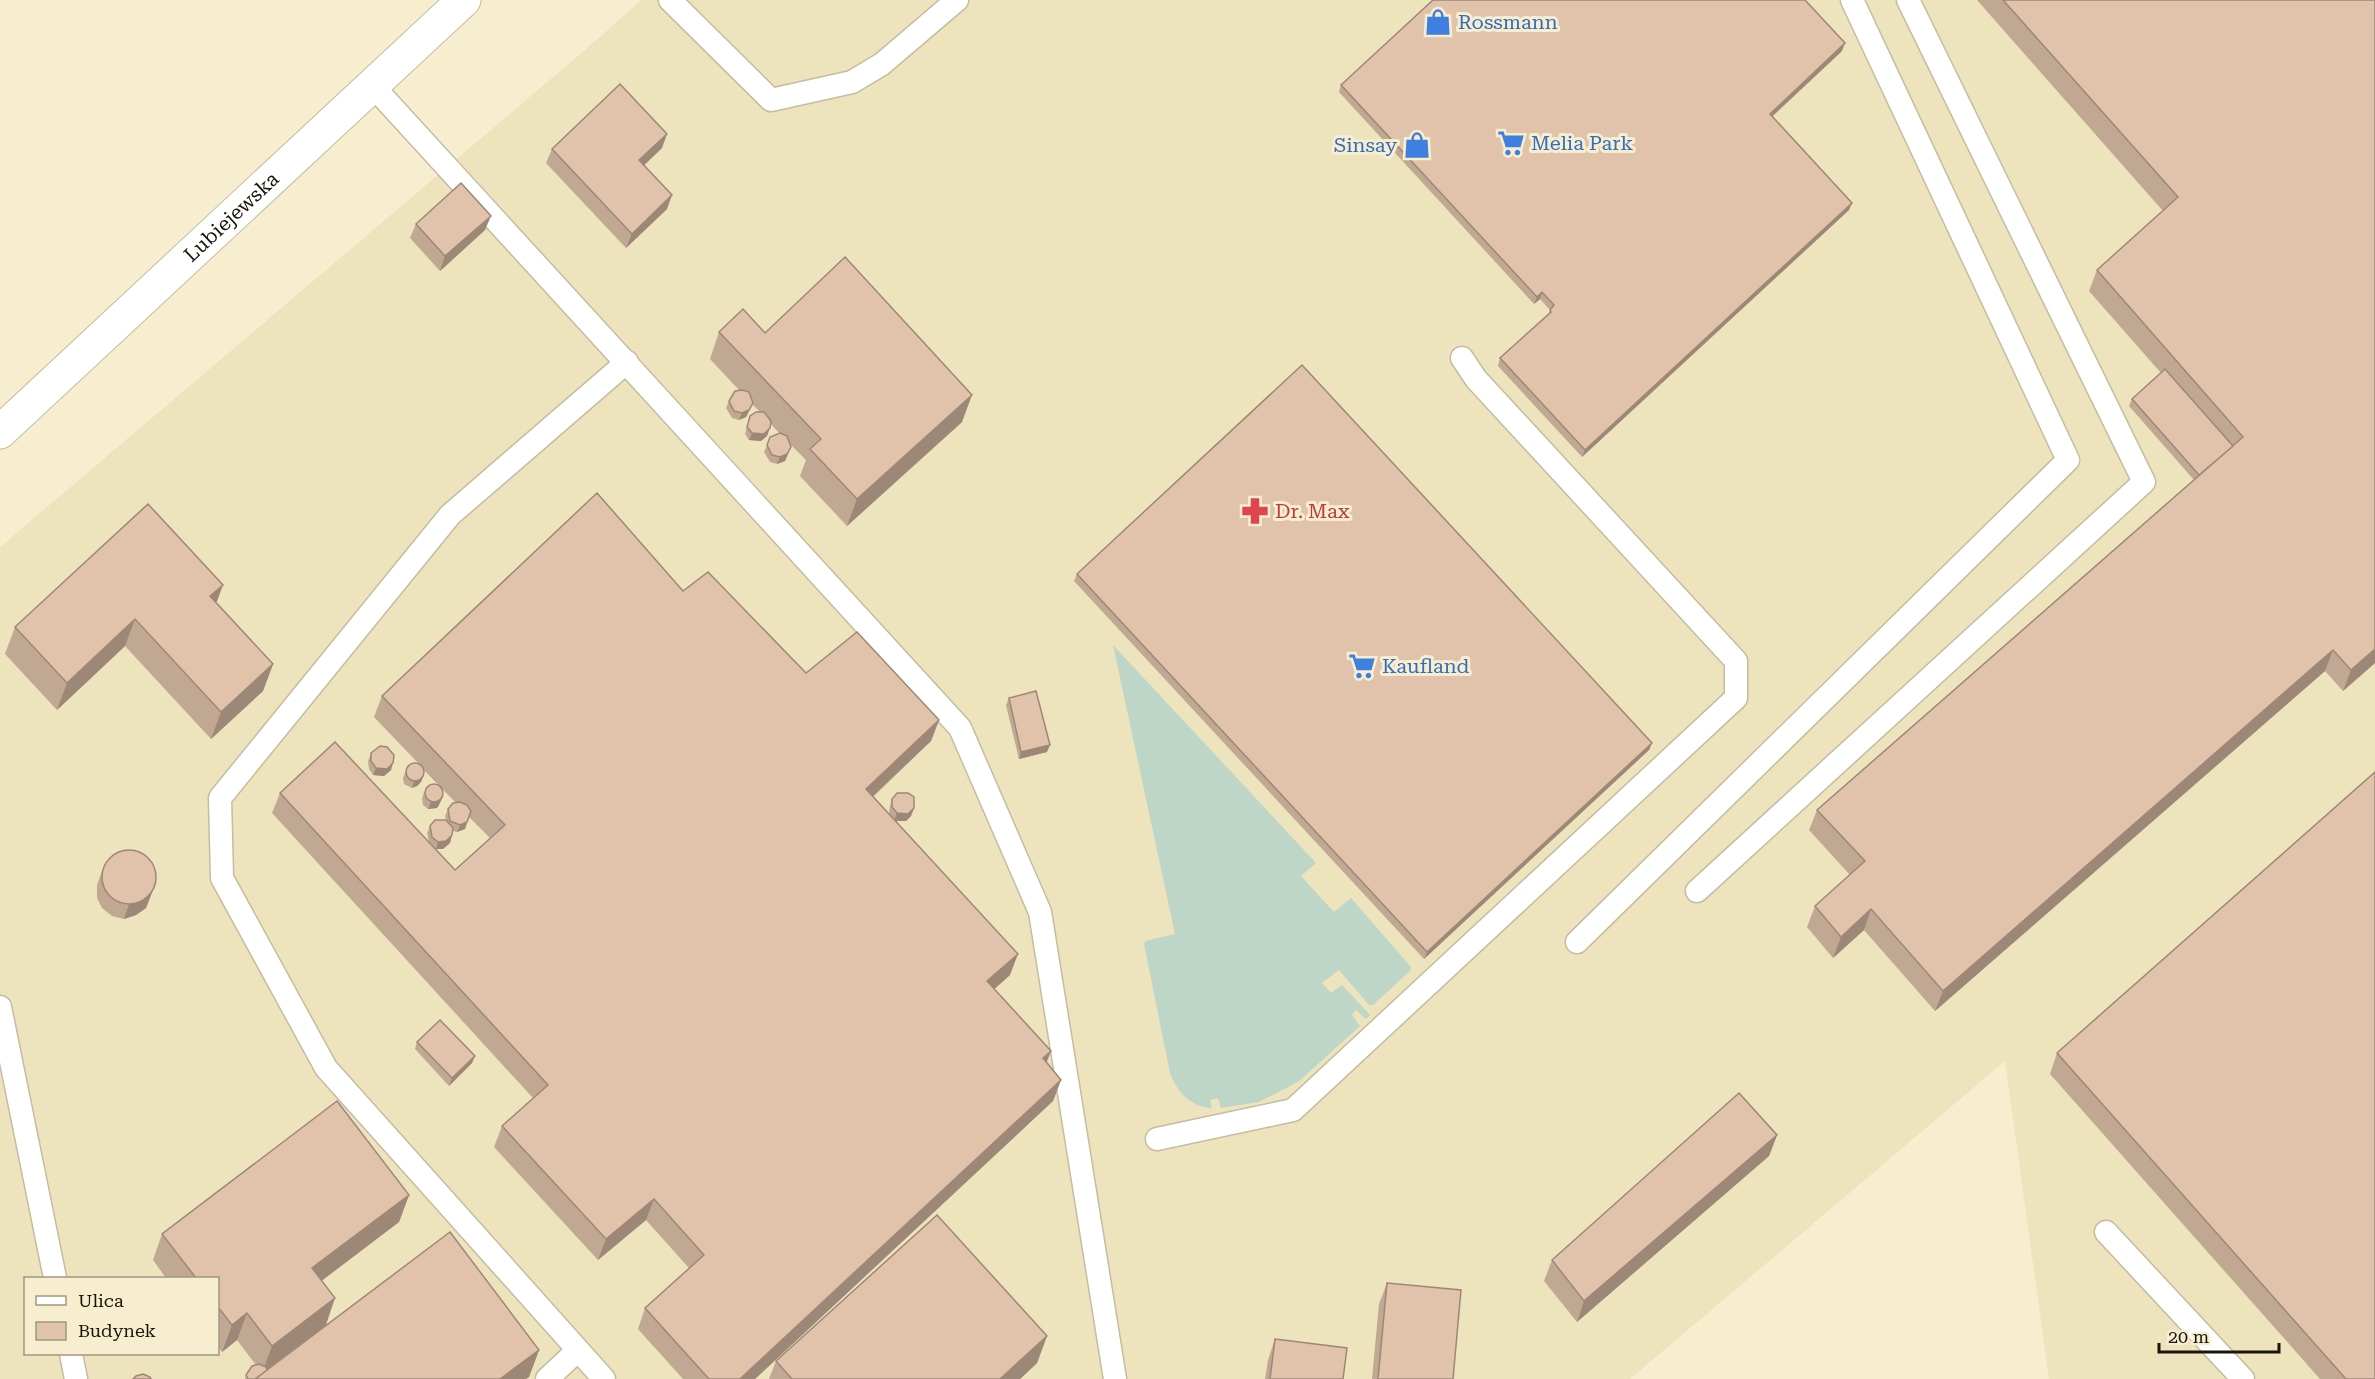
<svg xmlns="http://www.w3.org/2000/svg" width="2375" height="1379" font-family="'Roboto Serif',serif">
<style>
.built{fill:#ede3bd;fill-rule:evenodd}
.grass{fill:#bdd6c8}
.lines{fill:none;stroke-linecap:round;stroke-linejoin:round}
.lane-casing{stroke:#c4bd9f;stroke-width:25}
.secondary-casing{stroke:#c4bd9f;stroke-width:35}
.lane{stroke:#fff;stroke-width:22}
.secondary{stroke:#fff;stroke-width:33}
.wall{fill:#c1a892;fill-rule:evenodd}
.shaded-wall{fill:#9d8877}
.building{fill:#e0c3aa;stroke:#9d8877;stroke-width:1.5}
.labels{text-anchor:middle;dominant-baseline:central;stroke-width:6;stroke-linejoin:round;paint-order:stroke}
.shop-label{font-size:20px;fill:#366cbe;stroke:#f6eecf;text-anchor:start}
.street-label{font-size:20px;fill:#19160b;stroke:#f6eecf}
.health-label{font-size:20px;fill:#be3a42;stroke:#f6eecf;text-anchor:start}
</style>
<rect width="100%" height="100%" fill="#f6eecf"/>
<path class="built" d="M641,0H2375V1379H2049L2005,1061L1630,1379H0V547L599,38ZM26,1278H218V1354H26Z"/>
<path class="grass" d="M1113,645L1316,863L1301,876L1334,912L1351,898L1411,967L1410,971L1373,1005H1369L1339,970L1322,983L1331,993L1342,985L1370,1015L1366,1019L1356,1010L1352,1015L1360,1026L1298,1082L1259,1102L1221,1108L1218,1098L1210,1100L1212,1108C1190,1107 1177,1091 1170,1073L1144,944L1145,941L1175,934Z"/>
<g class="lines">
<defs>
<g id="lane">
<path d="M670,0L771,100L852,82L882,64L957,0"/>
<path d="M372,85L960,728L1040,912L1115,1379"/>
<path d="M1697,891L2144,482L1908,0"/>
<path d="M1577,942L2068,460L1852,0"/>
<path d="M0,1007L55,1278"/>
<path d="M1157,1139L1293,1110L1736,698V661L1476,379L1462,358"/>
<path d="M2106,1232L2243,1379"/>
<path d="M71,1354L76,1379"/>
<path d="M547,1379L577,1351"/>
<path d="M604,1379L326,1068L222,878L220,798L450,515L627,362"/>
</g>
<g id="secondary">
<path id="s1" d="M0,432L464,0"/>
</g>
</defs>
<use href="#lane" class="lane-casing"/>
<use href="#secondary" class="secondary-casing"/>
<use href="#lane" class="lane"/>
<use href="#secondary" class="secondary"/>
</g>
<g class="wall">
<path d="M1977,0H2375V663L2343,691L2325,671L1935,1011L1864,930L1833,958L1807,927L1815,906L1850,875L1809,830L1817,810L2194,480L2129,406L2132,399L2161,373L2089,291L2097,270L2163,211Z"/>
<path d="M1842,51L1772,117L1849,210L1582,457L1498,366L1500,358L1548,315L1550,310L1540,299L1534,304L1339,92L1341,85Z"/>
<path d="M662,148L644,165L667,209L626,248L546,163L552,149Z"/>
<path d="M416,224L485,230L440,271L410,238Z"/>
<path d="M719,332L765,333L962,422L847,526L800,476L806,460L789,443L791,447L785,461L777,464L770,462L764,452L767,445L780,434L770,423L767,436L761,441L749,440L745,434L750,416L760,412L752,404L746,417L739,420L732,418L726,408L729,401L739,390L710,359Z"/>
<path d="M1077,574L1652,743L1649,750L1424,959L1074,581Z"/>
<path d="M683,591L806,673L939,720L931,741L873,797L889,814L890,806L892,799L914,808L911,816L906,821H895L1010,975L994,989L1047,1063L1061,1080L1053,1101L755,1379H683L638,1329L645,1308L689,1268L646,1220L598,1260L494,1147L502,1126L533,1098L272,813L280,793L429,842L427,833L430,826L446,820L445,816L448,809L456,803L422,768L424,774L421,782L417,786L412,788L404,784L403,778L408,765H420L374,717L382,696ZM469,817L490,838L455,870L436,849H443L450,843L453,831L457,832L465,829Z"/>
<path d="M216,603L273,664L263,691L211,739L125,646L57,710L5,654L15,627Z"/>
<path d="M1009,698L1047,752L1019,759L1006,705Z"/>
<path d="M371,753L391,770L384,776L373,775L369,769L368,761Z"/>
<path d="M424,792L440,803L437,808L428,809L423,805L422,799Z"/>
<path d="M102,871L156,882L146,908L136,915L124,919L112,916L102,908L97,898V885Z"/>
<path d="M417,1042L475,1056L472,1063L449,1086L415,1049Z"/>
<path d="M2057,1053L2375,1379H2320L2050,1074Z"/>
<path d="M1777,1135L1769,1156L1577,1322L1544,1281L1552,1260Z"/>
<path d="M409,1195L399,1222L322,1280L326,1325L267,1369L539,1350L529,1377L526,1379H245L246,1375L256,1365L237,1340L222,1352L218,1347V1278H166L153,1260L162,1234Z"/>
<path d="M1387,1283L1453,1379H1372L1379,1304Z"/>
<path d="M1047,1336L1037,1363L1020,1379H769L776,1361Z"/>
<path d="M1275,1339L1343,1379H1265L1268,1360Z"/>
</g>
<g class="shaded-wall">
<path d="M1845,43L1842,51L1767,121L1770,114Z"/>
<path d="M667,134L662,148L634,175L639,160Z"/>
<path d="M672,195L667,209L626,248L632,234Z"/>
<path d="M1852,203L1849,210L1582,457L1585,450Z"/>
<path d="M491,216L485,230L440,271L445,256Z"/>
<path d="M1542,292L1540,299L1534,304L1537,297Z"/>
<path d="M972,395L962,422L847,526L857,499Z"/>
<path d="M753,403L746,417L739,420L742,413Z"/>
<path d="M770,428L767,436L761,441L749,440L752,433Z"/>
<path d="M791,447L785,461L777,464L780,457Z"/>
<path d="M223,585L213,612L210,596Z"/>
<path d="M135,619L125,646L57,710L67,683Z"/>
<path d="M2375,649V663L2343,691L2351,670Z"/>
<path d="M2333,650L2325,671L1935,1011L1943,991Z"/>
<path d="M273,664L263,691L211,739L221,712Z"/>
<path d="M939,720L931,741L858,810L866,789Z"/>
<path d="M1652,743L1649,750L1424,959L1427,952Z"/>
<path d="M1050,745L1047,752L1019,759L1021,752Z"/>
<path d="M393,763L391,770L384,776L373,775L376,768Z"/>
<path d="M424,774L421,782L417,786L412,788L414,781Z"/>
<path d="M443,796L440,803L437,808L428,809L431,802Z"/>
<path d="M914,808L911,816L906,821H894L897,813Z"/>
<path d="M467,822L465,829L457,832L460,825Z"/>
<path d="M452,835L450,843L443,849H436L438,842Z"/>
<path d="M156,882L146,908L136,915L124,919L129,904Z"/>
<path d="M1871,909L1864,930L1833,958L1841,937Z"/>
<path d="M1018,954L1010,975L980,1002L987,981Z"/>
<path d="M1051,1051L1043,1072V1058Z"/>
<path d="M475,1056L472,1063L449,1086L452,1078Z"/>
<path d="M1061,1080L1053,1101L755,1379H740Z"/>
<path d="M1777,1135L1769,1156L1577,1322L1584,1301Z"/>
<path d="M409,1195L399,1222L303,1295L312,1268Z"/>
<path d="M654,1199L646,1220L598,1260L606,1239Z"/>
<path d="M335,1298L326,1325L262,1373L272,1346Z"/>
<path d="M247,1313L237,1340L222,1352L232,1325Z"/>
<path d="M1047,1336L1037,1363L1020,1379H1000Z"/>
<path d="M539,1350L529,1377L526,1379H500Z"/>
</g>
<g class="building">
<path d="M1433,0H1805L1845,43L1770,114L1852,203L1585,450L1500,358L1551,312L1550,310L1554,305L1542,292L1537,297L1341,85Z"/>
<path d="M2003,0H2375V649L2351,670L2333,650L1943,991L1871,909L1841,937L1815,906L1865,861L1817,810L2243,437L2097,270L2178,197Z"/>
<path d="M620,84L667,134L639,160L672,195L632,234L552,149Z"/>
<path d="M461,183L491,216L445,256L416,224Z"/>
<path d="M845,257L972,395L857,499L810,449L821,439L719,332L743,309L765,333Z"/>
<path d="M1302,365L1652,743L1427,952L1077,574Z"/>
<path d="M2165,369L2233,446L2199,475L2132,399Z"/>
<path d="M742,390L749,392L753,403L749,410L742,413L734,411L729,401L735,391Z"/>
<path d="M756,412H764L771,421L770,428L764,434L752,433L747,427L750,416Z"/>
<path d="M780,433L787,436L791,447L787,454L780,457L772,455L767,445L770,437Z"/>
<path d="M597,493L683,591L708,572L806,673L857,632L939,720L866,789L1018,954L987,981L1051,1051L1043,1058L1061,1080L740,1379H709L645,1308L704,1255L654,1199L606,1239L502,1126L548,1085L280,793L335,742L455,870L505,825L382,696Z"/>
<path d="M148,504L223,585L210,596L273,664L221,712L135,619L67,683L15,627Z"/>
<path d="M1036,691L1050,745L1021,752L1009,698Z"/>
<path d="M380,746L387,747L394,755L393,763L387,769L376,768L371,761V753Z"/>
<circle cx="415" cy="772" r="9"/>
<path d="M2375,772V1379H2346L2057,1053Z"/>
<circle cx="434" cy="793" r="9"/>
<path d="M897,793H908L914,797V808L908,814L897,813L892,807V799Z"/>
<path d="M460,802L467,805L471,811L467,822L460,825L450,821L448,809L453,803Z"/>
<path d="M435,820H446L453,828L452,835L446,841L438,842L432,837L430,826Z"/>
<circle cx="129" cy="877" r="27"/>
<path d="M440,1020L475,1056L452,1078L417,1042Z"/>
<path d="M1739,1093L1777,1135L1584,1301L1552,1260Z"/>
<path d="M337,1101L409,1195L312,1268L335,1298L272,1346L247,1313L232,1325L218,1307V1278H196L162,1234Z"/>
<path d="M937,1215L1047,1336L1000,1379H792L776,1361Z"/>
<path d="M450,1232L539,1350L500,1379H255Z"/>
<path d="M1387,1283L1461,1290L1453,1379H1378Z"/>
<path d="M1275,1339L1347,1348L1343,1379H1270Z"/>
<path d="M259,1364L266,1367L267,1370L255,1379H248L246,1375L252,1366Z"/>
<path d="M143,1374L150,1377L151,1379H133L136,1376Z"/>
</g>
<defs>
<symbol id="shop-bare" viewBox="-9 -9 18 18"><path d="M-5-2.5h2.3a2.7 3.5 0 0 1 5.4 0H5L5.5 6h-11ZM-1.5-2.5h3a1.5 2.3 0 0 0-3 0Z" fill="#3f7fe0" stroke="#f6eecf" stroke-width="2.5" paint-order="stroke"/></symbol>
<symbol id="supermarket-bare" viewBox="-9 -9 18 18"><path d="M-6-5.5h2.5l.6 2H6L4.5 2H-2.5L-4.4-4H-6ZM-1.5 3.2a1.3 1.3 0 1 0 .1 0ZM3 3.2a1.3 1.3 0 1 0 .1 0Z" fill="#3f7fe0" stroke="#f6eecf" stroke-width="2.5" paint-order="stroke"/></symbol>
<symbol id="pharmacy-bare" viewBox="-9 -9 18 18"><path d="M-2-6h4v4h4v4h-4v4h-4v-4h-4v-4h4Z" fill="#e0444e" stroke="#f6eecf" stroke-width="2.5" paint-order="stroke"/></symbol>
</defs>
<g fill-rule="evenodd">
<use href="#shop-bare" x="1419" y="3" width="38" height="38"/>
<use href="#supermarket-bare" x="1492" y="124" width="38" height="38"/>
<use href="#shop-bare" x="1398" y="126" width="38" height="38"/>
<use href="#pharmacy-bare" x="1236" y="492" width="38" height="38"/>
<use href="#supermarket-bare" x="1343" y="647" width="38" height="38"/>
</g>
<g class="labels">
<g class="shop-label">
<text x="1458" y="22">Rossmann</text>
<text x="1531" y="143">Melia Park</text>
<text x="1397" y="145" text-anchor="end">Sinsay</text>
<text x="1382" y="666">Kaufland</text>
</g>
<g class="street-label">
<text stroke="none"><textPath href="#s1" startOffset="316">Lubiejewska</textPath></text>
</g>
<g class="health-label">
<text x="1275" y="511">Dr. Max</text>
</g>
</g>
<rect x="24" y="1277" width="195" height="78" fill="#f6eecf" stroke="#9e9881" stroke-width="1.5"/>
<rect x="36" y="1296" width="30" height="9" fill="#ffffff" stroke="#9e9881" stroke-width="1.5"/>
<text x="78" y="1307" font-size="18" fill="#19160b">Ulica</text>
<rect x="36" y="1322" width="30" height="18" fill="#e0c3aa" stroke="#9e9881" stroke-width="1.5"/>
<text x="78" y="1337" font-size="18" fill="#19160b">Budynek</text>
<path d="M2159 1343v9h120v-9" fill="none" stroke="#19160b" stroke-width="3"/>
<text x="2168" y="1343" font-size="18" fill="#19160b" stroke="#f6eecf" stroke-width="4.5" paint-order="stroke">20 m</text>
</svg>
